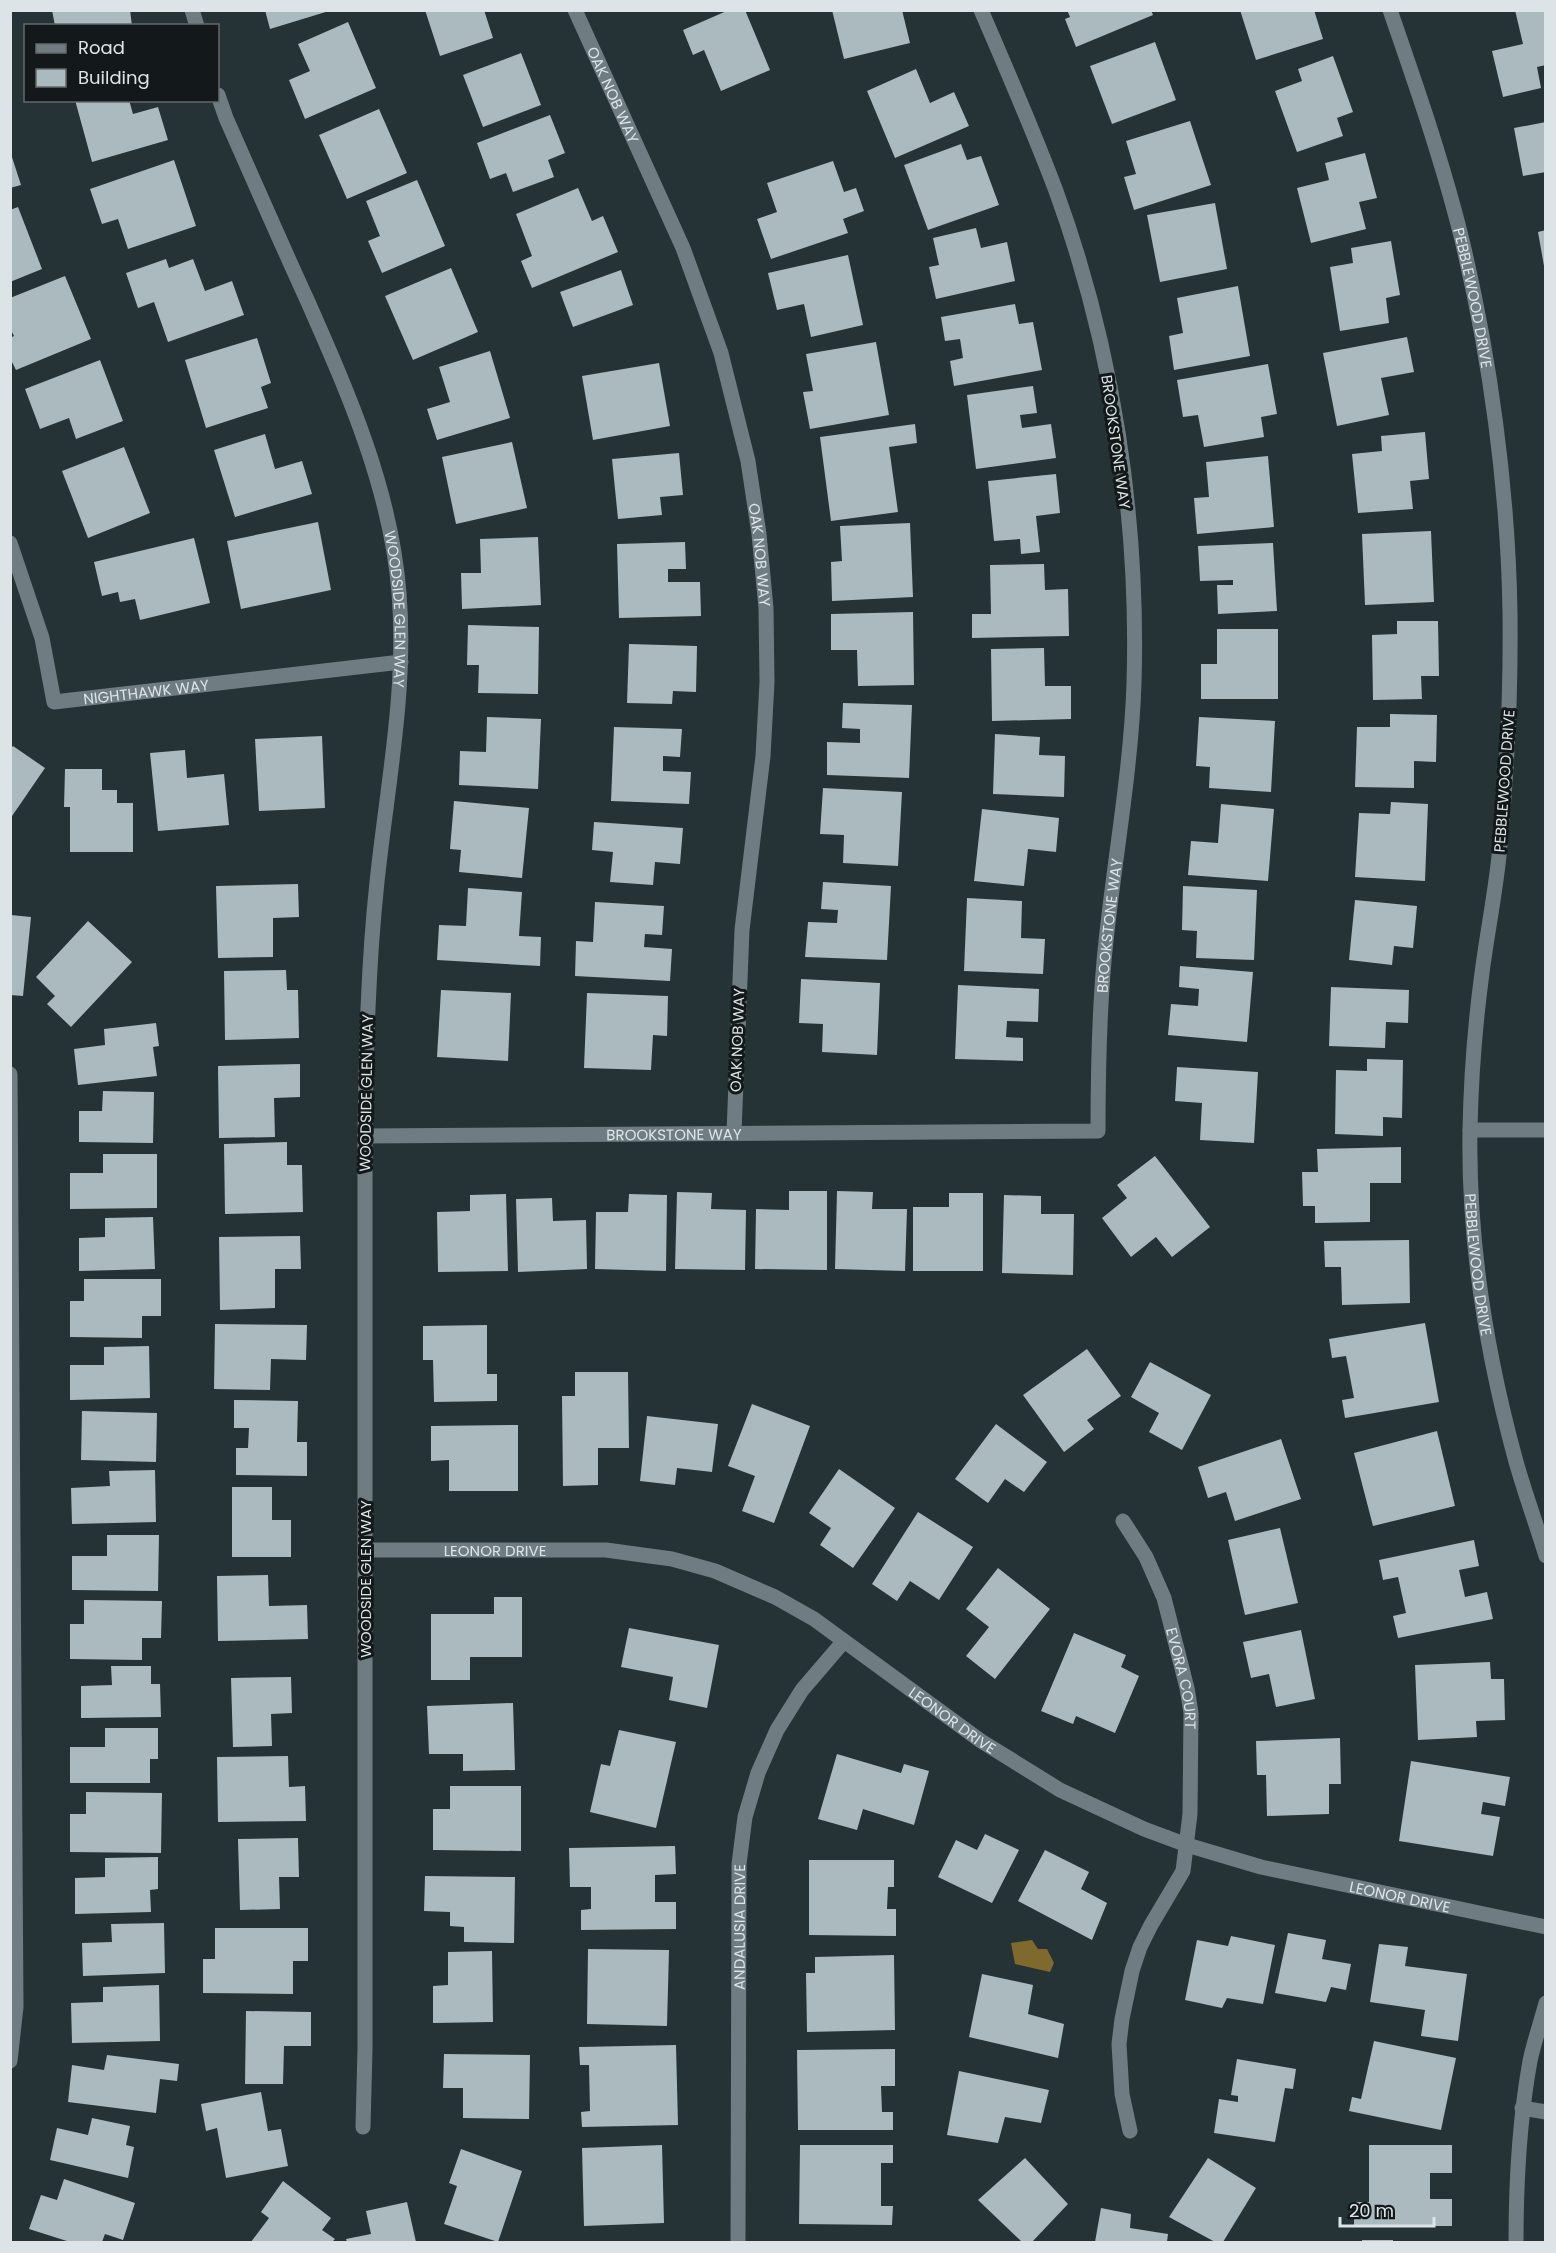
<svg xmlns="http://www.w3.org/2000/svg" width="1556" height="2253" font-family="Poppins,sans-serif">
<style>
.water{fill:#80692c}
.building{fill:#aababf}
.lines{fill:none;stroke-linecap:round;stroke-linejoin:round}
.street{stroke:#6f7d82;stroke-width:15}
.labels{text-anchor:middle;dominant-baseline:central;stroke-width:6;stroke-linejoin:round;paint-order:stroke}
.street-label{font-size:15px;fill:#dde4e7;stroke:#13191a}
</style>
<rect width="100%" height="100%" fill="#253236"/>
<path class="water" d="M1032,1940L1038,1949H1047L1054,1963L1050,1972L1015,1964L1011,1943Z"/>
<g class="building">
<path d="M52,10H130L132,26H55Z"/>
<path d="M265,10H329V11L270,29Z"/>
<path d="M425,10H484L493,38L440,56Z"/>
<path d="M729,10H745L770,70L721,91L704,50L693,55L683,30Z"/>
<path d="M832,10H902L910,43L844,59Z"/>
<path d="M1067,10H1151L1153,15L1076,47L1065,19L1070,17Z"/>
<path d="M1240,10H1314L1323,39L1256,60Z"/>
<path d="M1515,10H1546V65L1537,67L1541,88L1503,97L1492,51L1523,44Z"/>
<path d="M348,22L376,88L305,119L289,80L310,71L298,44Z"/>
<path d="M1155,42L1176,100L1112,124L1090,66Z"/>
<path d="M521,53L541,105L483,127L463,75Z"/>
<path d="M1333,56L1353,112L1337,118L1343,136L1297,152L1275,91L1302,81L1298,69Z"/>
<path d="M916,69L930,103L954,92L969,126L895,158L867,91Z"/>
<path d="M75,100H129L133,114L158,107L168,140L92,162Z"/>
<path d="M379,109L407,173L347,199L319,135Z"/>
<path d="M550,115L565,153L548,160L554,177L513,192L506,173L490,179L477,143Z"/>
<path d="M1190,121L1211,185L1134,210L1124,177L1136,174L1126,141Z"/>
<path d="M1546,122V172L1523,176L1514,128Z"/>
<path d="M961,144L967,160L981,156L999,205L928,230L904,165Z"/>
<path d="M10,151L21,185L10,188Z"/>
<path d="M1365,153L1377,198L1359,202L1366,229L1311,243L1297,188L1329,180L1325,163Z"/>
<path d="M174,160L196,226L128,249L118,219L102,224L90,189Z"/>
<path d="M833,161L844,192L856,188L864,211L843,219L848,233L771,259L757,219L777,212L767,183Z"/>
<path d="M417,180L445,246L382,273L368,241L380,236L366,201Z"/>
<path d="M578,188L592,221L603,216L618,252L532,288L521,261L532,256L516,214Z"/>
<path d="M1215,203L1227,269L1160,282L1147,215Z"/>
<path d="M18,207L42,269L10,282V210Z"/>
<path d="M976,228L981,248L1007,242L1015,281L936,299L929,267L939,265L933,238Z"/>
<path d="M1546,230V266H1544L1538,232Z"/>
<path d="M1391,241L1400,295L1386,298L1389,323L1340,331L1330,267L1353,263L1351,248Z"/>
<path d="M848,255L863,325L811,337L804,304L777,310L768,273Z"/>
<path d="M166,259L169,268L193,259L205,291L232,281L244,315L168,342L154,302L138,308L126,273Z"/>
<path d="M451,268L478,332L413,360L385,296Z"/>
<path d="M621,270L633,305L573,327L560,292Z"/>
<path d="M65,276L91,339L16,370L10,358V338L14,336L10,328V298Z"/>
<path d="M1238,286L1250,356L1174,370L1169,336L1183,333L1177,298Z"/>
<path d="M1015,304L1019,324L1033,322L1042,370L954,386L950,361L963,358L960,339L945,341L941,317Z"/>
<path d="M1407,337L1414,372L1381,378L1389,415L1337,426L1323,353Z"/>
<path d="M257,338L271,383L261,387L268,408L206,428L185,360Z"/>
<path d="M876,342L889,415L810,429L803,392L813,391L806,354Z"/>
<path d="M490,351L510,418L437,440L427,409L450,402L439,367Z"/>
<path d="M100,360L123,421L76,439L69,418L40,429L25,389Z"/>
<path d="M659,363L670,426L593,440L582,376Z"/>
<path d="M1268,364L1277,414L1261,417L1264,437L1204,447L1198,415L1183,417L1177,380Z"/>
<path d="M1033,386L1037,413L1020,415L1022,428L1051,424L1056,458L976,469L967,395Z"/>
<path d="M915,424L917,443L889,447L898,512L831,521L820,437Z"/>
<path d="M1425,432L1429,479L1410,481L1413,509L1358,513L1352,454L1382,451L1381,436Z"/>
<path d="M265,434L275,469L302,461L312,494L235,517L214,450Z"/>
<path d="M512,442L527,508L456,524L442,457Z"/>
<path d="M124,447L150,513L88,538L62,471Z"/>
<path d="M679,453L683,495L660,497L662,515L618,519L612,459Z"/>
<path d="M1268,456L1274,527L1197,534L1194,498L1209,497L1206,462Z"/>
<path d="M1056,474L1060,513L1036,516L1040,552L1021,554L1020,539L994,541L988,481Z"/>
<path d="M318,522L331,590L241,609L227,541Z"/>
<path d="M910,523L913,597L832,601L831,562L842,561L840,526Z"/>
<path d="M1431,531L1434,602L1365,605L1362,534Z"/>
<path d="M538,537L541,605L462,609L461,573H481L480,539Z"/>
<path d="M194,538L210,603L140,620L135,599L120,602L118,592L102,596L94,562Z"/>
<path d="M685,542L686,569H668V582H700L701,616L619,618L617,544Z"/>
<path d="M1273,543L1277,611L1218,614L1217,585H1233V580L1200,581L1198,546Z"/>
<path d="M1044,564L1045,590L1068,589L1069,636L972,638V614H991L990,565Z"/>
<path d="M913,612L914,685L858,686L857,650H831V614Z"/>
<path d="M1397,621H1438L1439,676H1421L1422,699L1373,700L1372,635L1397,634Z"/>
<path d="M468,625L539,627L538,694L478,693L479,665H467Z"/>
<path d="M1217,629H1278V699H1201V664H1217Z"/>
<path d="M629,644L697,646L696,692L673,691L672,704L627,703Z"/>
<path d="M1044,648L1045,686H1071V719L992,721L991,649Z"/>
<path d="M843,703L912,705L909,778L827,775V742L860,743V729L842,728Z"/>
<path d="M1390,714L1437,715L1436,762L1414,761V788L1355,787L1357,727H1390Z"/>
<path d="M487,717L541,719L538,789L459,785L460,751L486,752Z"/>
<path d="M1199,717L1275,721L1271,792L1209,788L1210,767L1196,766Z"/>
<path d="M614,727L682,729L680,757L663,756V771L691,772L689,804L611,801Z"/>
<path d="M995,734L1040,737L1039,755L1065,756L1064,797L993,794Z"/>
<path d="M322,736L325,808L259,811L255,739Z"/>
<path d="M13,746L45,768L10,819V749Z"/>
<path d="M185,750L187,778L224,774L229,825L158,831L150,753Z"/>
<path d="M65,769H102V790H117V803H133V852H70V807H64Z"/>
<path d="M823,788L902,792L898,866L843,863L844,835L820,834Z"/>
<path d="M454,801L529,808L522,878L459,872L461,850L450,849Z"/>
<path d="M1391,802L1428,804L1425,881L1355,877L1359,813L1390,814Z"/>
<path d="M1221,804L1274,809L1268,881L1188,875L1191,841L1218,843Z"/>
<path d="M982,809L1059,818L1056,852L1028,849L1024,886L974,881Z"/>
<path d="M594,822L683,828L680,864L655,862L653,885L610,882L613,852L592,850Z"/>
<path d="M823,882L891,886L887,960L805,957L808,922L837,923L838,910L821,909Z"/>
<path d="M298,884L299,917L273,918V957L218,958L216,886Z"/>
<path d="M1183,886L1257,890L1254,960L1196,958L1197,931L1182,930Z"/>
<path d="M468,888L522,892L519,936L541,937L540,966L437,960L439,925L466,926Z"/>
<path d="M967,898L1022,901L1021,938L1045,939L1043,974L964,971Z"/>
<path d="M1355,900L1417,906L1413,948L1394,946L1392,965L1349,960Z"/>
<path d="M595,902L664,906L662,935L645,934L644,947L672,949L670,981L575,976L576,941L593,942Z"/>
<path d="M11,915L31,917L23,996L10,995Z"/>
<path d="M88,921L132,962L71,1027L47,1004L55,996L36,977Z"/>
<path d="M1180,966L1253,972L1247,1042L1168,1035L1171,1004L1198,1006L1199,989L1179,987Z"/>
<path d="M286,970L287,990H298L299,1038L225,1040L224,971Z"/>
<path d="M801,979L880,983L877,1055L822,1052L823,1024L799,1023Z"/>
<path d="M958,985L1039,989L1038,1022L1007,1021L1006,1037L1023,1038V1061L955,1059Z"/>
<path d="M1331,987L1409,990L1408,1023L1386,1022L1385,1048L1329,1046Z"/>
<path d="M441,990L511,993L508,1061L437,1057Z"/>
<path d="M587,993L668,996L667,1036L653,1035L651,1070L584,1068Z"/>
<path d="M156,1023L159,1046L153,1047L157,1076L78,1085L74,1049L105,1045L104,1029Z"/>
<path d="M1367,1059L1403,1060L1402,1118L1383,1117V1136L1335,1134L1336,1070L1367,1071Z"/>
<path d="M300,1064V1097L274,1098L275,1137L219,1138L218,1066Z"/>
<path d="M1177,1067L1258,1072L1254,1143L1200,1140L1202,1103L1175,1101Z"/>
<path d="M103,1091L154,1092L153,1143L79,1142V1111H102Z"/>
<path d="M287,1142V1165H302L303,1212L225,1214L224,1144Z"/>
<path d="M1401,1147V1183H1370V1222L1315,1223V1206H1303L1302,1172H1318L1317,1149Z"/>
<path d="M103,1154H157V1208L70,1209V1173H103Z"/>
<path d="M1155,1156L1210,1227L1172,1257L1156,1237L1131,1257L1102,1218L1127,1198L1117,1185Z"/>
<path d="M789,1191H827V1270L755,1269L756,1209L789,1210Z"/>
<path d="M837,1191L873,1192L872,1209H907L905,1271L835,1269Z"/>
<path d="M677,1192L712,1193L711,1209L746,1210L745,1270L675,1269Z"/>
<path d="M949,1193H983V1271H913V1207H949Z"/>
<path d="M506,1194L508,1271L438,1272L437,1212L470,1211V1195Z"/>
<path d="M629,1194L667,1195L666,1271L595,1269L596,1212H628Z"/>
<path d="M1004,1195L1041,1196V1214H1074L1073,1275L1002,1273Z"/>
<path d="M552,1198L553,1221L586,1220L587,1269L518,1272L516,1199Z"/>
<path d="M153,1217L155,1269L79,1271V1238L105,1237V1218Z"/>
<path d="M300,1236L301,1269H275V1308L220,1310L219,1237Z"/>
<path d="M1409,1240L1410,1303L1342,1305L1341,1267H1325L1324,1241Z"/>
<path d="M84,1279H161V1316H142V1338L70,1337V1301H84Z"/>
<path d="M1425,1323L1439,1402L1345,1418L1342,1400L1354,1398L1346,1356L1332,1358L1329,1339Z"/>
<path d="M215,1324L307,1325L306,1360L271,1359L270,1390L214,1389Z"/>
<path d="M487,1325V1374H497V1401L434,1402L433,1360H423V1326Z"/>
<path d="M149,1346L150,1398L70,1400V1365H104V1347Z"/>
<path d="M1087,1349L1121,1396L1087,1420L1094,1429L1064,1452L1023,1395Z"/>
<path d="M1150,1362L1211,1395L1182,1450L1149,1432L1159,1413L1131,1397Z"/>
<path d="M575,1372H628L629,1448H598V1485L563,1486L562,1396H575Z"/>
<path d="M234,1400L298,1401L297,1442H307V1476L236,1475V1448H248L249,1428H234Z"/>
<path d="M752,1404L810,1426L774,1523L742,1511L755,1476L728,1466Z"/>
<path d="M82,1411L157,1413L156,1462L81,1460Z"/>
<path d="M647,1416L718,1424L712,1472L677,1468L675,1485L640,1481Z"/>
<path d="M996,1424L1047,1462L1024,1492L1005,1479L988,1503L955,1479Z"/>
<path d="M518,1425V1491H449V1460L431,1461V1426Z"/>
<path d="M1437,1431L1455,1506L1373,1526L1354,1453Z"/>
<path d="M1281,1439L1301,1499L1235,1521L1226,1492L1208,1498L1198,1467Z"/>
<path d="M839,1469L895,1508L853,1568L820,1545L831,1528L809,1513Z"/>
<path d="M155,1470L156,1522L72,1524L71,1488L110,1486L109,1471Z"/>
<path d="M232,1487H272V1520H291V1557H232Z"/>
<path d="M918,1512L973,1547L939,1600L910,1581L897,1601L872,1584Z"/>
<path d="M1280,1528L1298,1603L1245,1615L1228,1540Z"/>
<path d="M107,1535H159L158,1591L72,1590V1556H107Z"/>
<path d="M1474,1540L1479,1566L1459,1570L1465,1597L1487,1592L1493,1619L1398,1638L1393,1616L1406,1613L1398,1577L1383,1580L1379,1560Z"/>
<path d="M998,1568L1050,1609L995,1679L966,1656L989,1627L966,1609Z"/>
<path d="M268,1575L269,1606L307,1605L308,1639L218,1641L217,1576Z"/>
<path d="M494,1597H522V1657H470V1680H431V1614H494Z"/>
<path d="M84,1600L162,1601L161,1638H142V1660L70,1659V1624H84Z"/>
<path d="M629,1628L719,1645L707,1708L669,1700L673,1677L621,1667Z"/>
<path d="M1301,1630L1315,1699L1276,1707L1269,1674L1251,1678L1243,1642Z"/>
<path d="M1074,1633L1126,1655L1121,1667L1139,1676L1115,1733L1076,1716L1073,1724L1041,1711Z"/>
<path d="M1490,1662L1491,1679H1504L1505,1720L1476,1721L1477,1737L1418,1740L1415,1665Z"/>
<path d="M111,1666H151V1684H160L161,1717L81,1718V1686L112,1685Z"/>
<path d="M291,1677L292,1713L271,1714L272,1746L233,1747L231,1678Z"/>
<path d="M513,1703L515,1770L463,1771V1754H429L427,1706Z"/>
<path d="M105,1728H158V1759H150V1783H70V1747H105Z"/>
<path d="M619,1730L676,1742L656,1828L590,1812L601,1764L610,1766Z"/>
<path d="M1340,1738L1341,1784H1329V1814L1267,1816L1266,1775H1257L1256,1741Z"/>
<path d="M837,1754L901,1773L904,1764L929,1771L914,1825L863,1809L857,1830L818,1819Z"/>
<path d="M288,1756L289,1787L305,1786L306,1821L218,1822L217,1757Z"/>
<path d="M1411,1761L1510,1777L1505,1806L1483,1802L1481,1814L1500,1817L1493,1856L1399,1841Z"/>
<path d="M450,1786H521V1851L433,1850V1809H450Z"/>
<path d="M86,1792L162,1793L161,1853L70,1852V1814H86Z"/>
<path d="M985,1834L1019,1850L992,1903L938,1877L956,1840L977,1850Z"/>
<path d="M298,1838L299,1877H279L280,1909L240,1910L238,1839Z"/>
<path d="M675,1846L676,1874L655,1875V1902H676V1929L581,1930V1910L591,1909V1887H570L569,1848Z"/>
<path d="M1045,1850L1089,1872L1081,1889L1107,1903L1092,1940L1018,1901Z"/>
<path d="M158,1857V1889L150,1890L151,1912L75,1914V1878L105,1877V1858Z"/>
<path d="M809,1860H894V1887H888L887,1909H896V1936L809,1935Z"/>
<path d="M425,1876L515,1877L514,1943L464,1942V1927L450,1926V1912L424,1911Z"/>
<path d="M164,1923L165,1973L83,1976L82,1943L112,1942L111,1924Z"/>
<path d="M215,1928H308V1961H293V1994L203,1993V1959H215Z"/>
<path d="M1288,1933L1326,1940L1322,1959L1351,1964L1346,1990L1331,1987L1326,2002L1275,1993Z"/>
<path d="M1231,1936L1275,1945L1263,2004L1227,1998L1222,2008L1185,2000L1197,1940L1228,1946Z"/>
<path d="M1379,1944L1408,1947L1405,1966L1467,1974L1458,2041L1421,2036L1425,2010L1370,2002Z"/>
<path d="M588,1949L669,1950L667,2026L587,2024Z"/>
<path d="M492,1951L493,2022L433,2023V1986L448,1985V1952Z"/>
<path d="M894,1955L895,2030L807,2032L806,1973H815V1957Z"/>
<path d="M982,1974L1033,1985L1028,2014L1064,2024L1058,2058L969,2037Z"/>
<path d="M159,1985L160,2041L72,2043L71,2003L103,2002V1987Z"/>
<path d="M246,2011L311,2012V2046H284L283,2084H245Z"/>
<path d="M1374,2041L1456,2058L1441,2130L1349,2111L1352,2097L1361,2099Z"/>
<path d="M676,2045L678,2125L582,2127L581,2112L590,2111L589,2065H580L579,2047Z"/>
<path d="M895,2049V2086H881L882,2112H893V2130H798L797,2050Z"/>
<path d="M444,2054L530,2055L529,2119L463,2118V2088H443Z"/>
<path d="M107,2055L179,2064L177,2081L160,2079L156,2113L68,2102L72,2065L104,2070Z"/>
<path d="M1237,2059L1296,2069L1293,2089L1285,2088L1275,2142L1214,2133L1219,2099L1238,2102V2096L1231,2095Z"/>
<path d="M959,2071L1049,2090L1041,2123L1005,2117L998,2143L947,2135Z"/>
<path d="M261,2092L268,2131L281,2129L288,2166L226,2178L217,2128L206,2131L201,2104Z"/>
<path d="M92,2118L130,2126L126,2145L134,2147L128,2178L50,2160L57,2128L88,2135Z"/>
<path d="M662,2145L664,2223L584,2226L582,2148Z"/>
<path d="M800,2145H893V2163H881V2206H893L892,2225L799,2224Z"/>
<path d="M1369,2145H1452V2173H1430V2199H1452V2226H1354V2202H1369Z"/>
<path d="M461,2149L522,2171L498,2242L444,2224L457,2186L449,2183Z"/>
<path d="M1025,2158L1068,2204L1032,2242H1022L978,2200Z"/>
<path d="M1208,2158L1256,2188L1223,2242H1215L1169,2217Z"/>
<path d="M64,2179L135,2203L123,2240L105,2234L102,2242H70L29,2229L41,2195L57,2200Z"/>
<path d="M283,2181L331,2218L322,2230L335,2239L332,2242H251L269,2218L261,2212Z"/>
<path d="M407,2202L416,2242H347L346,2239L371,2234L366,2211Z"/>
<path d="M1101,2208L1131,2214L1130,2228L1168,2234L1167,2242H1095Z"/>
<rect x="1362" y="2240" width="31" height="2"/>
</g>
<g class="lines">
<g class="street">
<path d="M192,10L197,26"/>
<path id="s1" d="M575,10L683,248L721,353L748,461L759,534L766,608L767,682L763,756L742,930L734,1133"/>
<path id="s2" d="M1390,10C1416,85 1442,160 1461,236C1490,356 1508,489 1510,612C1511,693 1507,775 1499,856C1495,895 1487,934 1482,973C1475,1025 1471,1078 1470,1130C1468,1241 1486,1351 1515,1458C1524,1491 1536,1523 1546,1556"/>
<path id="s3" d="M218,95L226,118C253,179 280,241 308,302C349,395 391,490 399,593C407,690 387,786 377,882C368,966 366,1051 365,1136V2049L363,2127"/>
<path id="s4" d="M10,543L42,638L54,702L401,662"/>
<path d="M10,1074L16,2007L10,2061"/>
<path d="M1470,1130H1546"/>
<path id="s5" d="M365,1136L1098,1131C1098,1067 1099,1004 1106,941C1115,855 1131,770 1134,684C1139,518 1113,347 1056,191C1033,130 1007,70 981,10"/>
<path id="s6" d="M1123,1521L1146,1557L1164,1598L1187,1688L1191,1713L1190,1814L1183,1871L1151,1925L1140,1947L1132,1971L1122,2019L1119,2044L1122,2094L1130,2131"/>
<path id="s7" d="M365,1550H606L672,1559L715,1571L775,1597L814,1619L981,1741L1060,1790L1144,1829L1187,1845L1261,1867L1546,1927"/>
<path d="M1522,2108L1546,2112"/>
<path id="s8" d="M738,2242L739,1864L745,1817L758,1773L777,1730L802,1690L844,1641"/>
<path d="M1516,2242C1516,2181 1519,2122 1530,2061C1534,2042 1541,2022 1546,2003"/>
</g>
</g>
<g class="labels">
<g class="street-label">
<text stroke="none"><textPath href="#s1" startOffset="93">OAK NOB WAY</textPath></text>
<text stroke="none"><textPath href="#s2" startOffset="300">PEBBLEWOOD DRIVE</textPath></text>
<text transform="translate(1116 442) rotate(82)">BROOKSTONE WAY</text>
<text stroke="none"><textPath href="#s1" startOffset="579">OAK NOB WAY</textPath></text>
<text stroke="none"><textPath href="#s3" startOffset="548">WOODSIDE GLEN WAY</textPath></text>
<text stroke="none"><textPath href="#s4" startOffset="258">NIGHTHAWK WAY</textPath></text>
<text transform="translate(1504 781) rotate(-86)">PEBBLEWOOD DRIVE</text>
<text stroke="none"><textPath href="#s5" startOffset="939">BROOKSTONE WAY</textPath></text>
<text transform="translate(737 1040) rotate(-88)">OAK NOB WAY</text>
<text transform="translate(366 1093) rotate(-89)">WOODSIDE GLEN WAY</text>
<text stroke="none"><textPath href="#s5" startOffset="309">BROOKSTONE WAY</textPath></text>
<text stroke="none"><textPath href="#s2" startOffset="1272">PEBBLEWOOD DRIVE</textPath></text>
<text stroke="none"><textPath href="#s7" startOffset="130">LEONOR DRIVE</textPath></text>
<text transform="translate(365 1579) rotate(-90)">WOODSIDE GLEN WAY</text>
<text stroke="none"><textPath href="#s6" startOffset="170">EVORA COURT</textPath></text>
<text stroke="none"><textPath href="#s7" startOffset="634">LEONOR DRIVE</textPath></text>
<text stroke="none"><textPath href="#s7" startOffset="1120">LEONOR DRIVE</textPath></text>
<text stroke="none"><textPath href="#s8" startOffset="315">ANDALUSIA DRIVE</textPath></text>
</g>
</g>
<rect width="1556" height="2253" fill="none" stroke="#dde4e7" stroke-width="24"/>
<rect x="24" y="24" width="195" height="78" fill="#13191a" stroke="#646a6c" stroke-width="1.5"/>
<rect x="36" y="44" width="30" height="9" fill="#6f7d82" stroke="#646a6c" stroke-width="1.5"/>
<text x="78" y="54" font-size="18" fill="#dde4e7">Road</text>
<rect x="36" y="69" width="30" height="18" fill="#aababf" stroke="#646a6c" stroke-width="1.5"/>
<text x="78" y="84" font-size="18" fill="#dde4e7">Building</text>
<path d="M1340 2217v9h94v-9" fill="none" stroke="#dde4e7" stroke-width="3"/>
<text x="1349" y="2217" font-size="18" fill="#dde4e7" stroke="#13191a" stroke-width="4.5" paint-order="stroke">20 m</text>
</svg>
